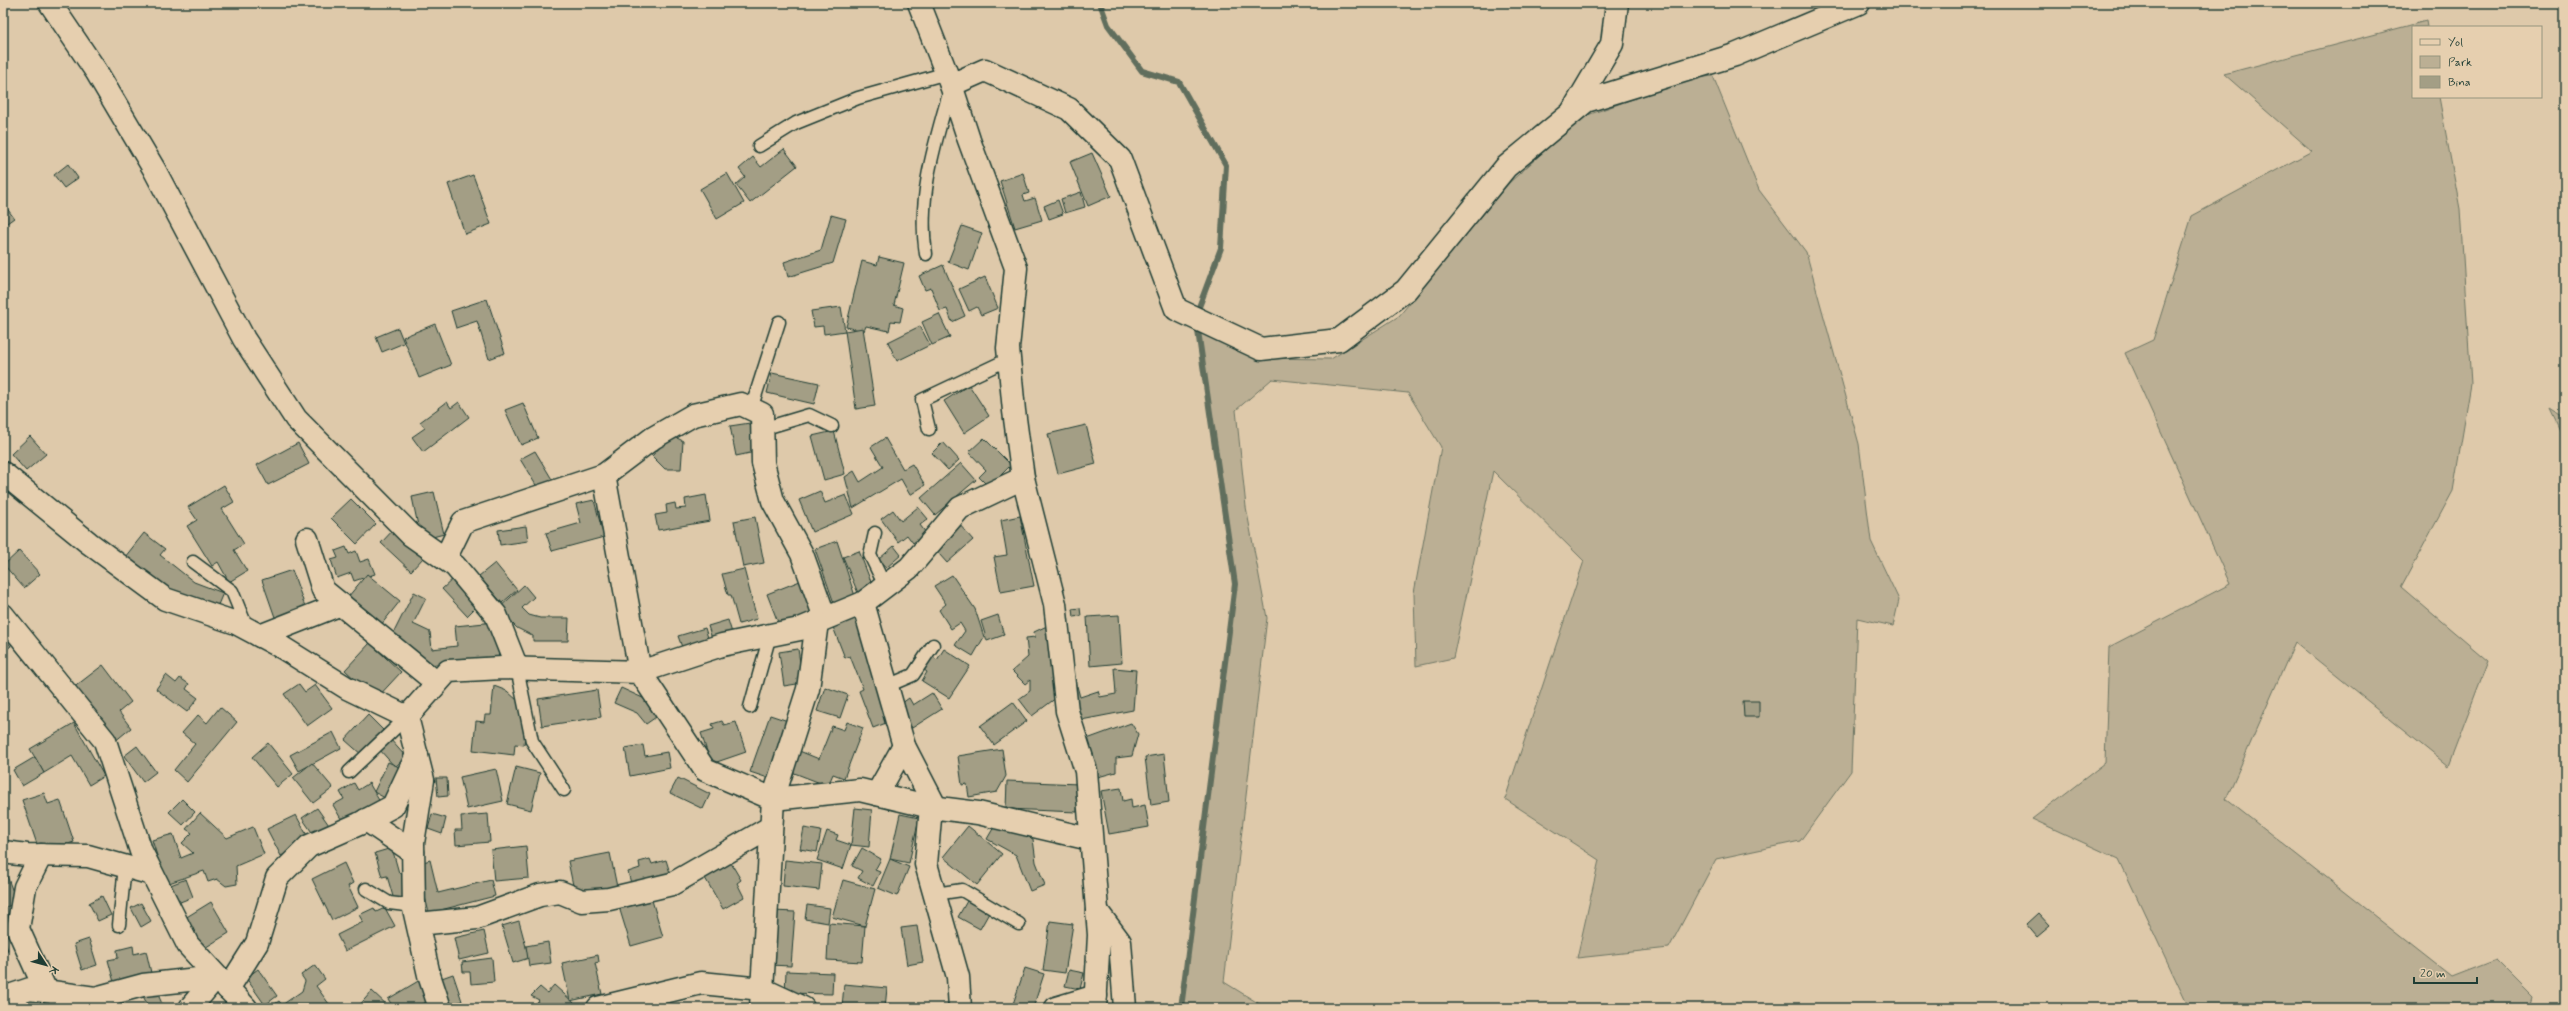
<svg xmlns="http://www.w3.org/2000/svg" width="2568" height="1011" font-family="Mynerve,sans-serif">
<style>
.green{fill:#bbaf94;stroke:#6d7664}
.lines{fill:none;stroke-linecap:round;stroke-linejoin:round}
.stream{stroke:#616e5d;stroke-width:6}
.building{fill:#a39e85;stroke:#1f3d34}
.lane-casing{stroke:#1f3d34;stroke-width:15}
.street-casing{stroke:#1f3d34;stroke-width:25}
.secondary-casing{stroke:#1f3d34;stroke-width:25}
.lane{stroke:#e6cfaf;stroke-width:12}
.street{stroke:#e6cfaf;stroke-width:22}
.secondary{stroke:#e6cfaf;stroke-width:22}
</style>
<rect width="100%" height="100%" fill="#dec9aa"/>
<filter id="ink" filterUnits="userSpaceOnUse"><feTurbulence type="fractalNoise" baseFrequency=".025" numOctaves="2"/><feDisplacementMap in="SourceGraphic" scale="8" xChannelSelector="R" yChannelSelector="G"/><feConvolveMatrix kernelMatrix="1 2 1 2 8 2 1 2 1" color-interpolation-filters="sRGB"/></filter>
<g filter="url(#ink)">
<g class="green">
<path d="M2426,21L2427,27H2413V97H2439L2460,209L2471,384L2453,491L2401,587L2488,661L2448,766L2295,642L2226,799L2452,977L2496,960L2533,997L2530,1008H2189L2119,859L2032,819L2105,763L2109,647L2230,584L2125,353L2153,340L2192,216L2312,151L2224,74Z"/>
<path d="M1713,76L1759,190L1806,252L1859,444L1871,541L1899,600L1893,626L1857,618L1851,771L1800,841L1716,859L1669,948L1577,958L1599,860L1505,799L1584,561L1493,471L1453,658L1416,666L1414,593L1441,447L1408,393L1272,379L1236,410L1246,507L1267,618L1224,982L1266,1008H1181L1235,584L1198,328L1260,358L1331,359L1399,316L1509,183L1582,117L1689,79Z"/>
<path d="M2551,410L2565,419V440Z"/>
</g>
<g class="lines">
<g class="stream">
<path d="M1100,3L1108,25L1142,71L1179,82L1226,165L1221,248L1196,315"/>
<path d="M1181,1008L1235,584L1197,324"/>
</g>
</g>
<g class="building">
<path d="M784,149L797,166L750,203L736,185L745,177L739,169L753,157L761,167Z"/>
<path d="M1092,153L1111,196L1088,206L1070,162Z"/>
<path d="M68,164L78,178L64,188L54,175Z"/>
<path d="M727,173L744,203L717,219L700,189Z"/>
<path d="M1023,173L1029,193L1023,195L1025,201L1035,198L1042,220L1015,228L1000,181Z"/>
<path d="M473,175L491,224L465,234L448,184Z"/>
<path d="M1081,192L1085,207L1065,213L1061,199Z"/>
<path d="M1058,200L1063,214L1049,219L1044,206Z"/>
<path d="M3,203L14,218L3,226Z"/>
<path d="M831,215L846,219L833,263L788,277L784,262L821,250Z"/>
<path d="M962,226L982,233L969,270L948,262Z"/>
<path d="M879,257L904,263L894,305L903,308L900,322L891,321L889,331L866,326L864,331L846,327L862,261L877,265Z"/>
<path d="M943,265L965,316L952,322L947,309L940,311L931,288L925,290L919,276Z"/>
<path d="M985,277L998,308L981,315L977,307L969,311L959,289Z"/>
<path d="M487,299L505,353L489,359L477,321L456,328L451,311Z"/>
<path d="M841,307L845,331L824,334L823,326L814,327L811,311Z"/>
<path d="M939,314L950,337L932,345L922,322Z"/>
<path d="M435,324L451,365L419,378L403,337Z"/>
<path d="M920,326L930,345L897,361L888,342Z"/>
<path d="M398,328L404,343L382,352L376,337Z"/>
<path d="M863,328L875,406L856,409L845,331Z"/>
<path d="M772,373L819,383L814,404L767,393Z"/>
<path d="M969,385L989,416L964,433L944,401Z"/>
<path d="M447,402L451,408L459,402L469,417L423,452L412,437L425,428L420,422Z"/>
<path d="M523,403L538,438L521,445L505,410Z"/>
<path d="M750,423L755,452L736,456L730,426Z"/>
<path d="M1086,425L1096,464L1058,474L1048,434Z"/>
<path d="M834,431L845,474L824,480L812,436Z"/>
<path d="M671,435L683,441L681,469H665L652,456Z"/>
<path d="M30,436L46,454L26,471L11,454Z"/>
<path d="M885,438L903,469L912,464L925,485L910,495L901,479L853,508L845,477L854,471L860,482L883,467L871,447Z"/>
<path d="M984,438L1011,465L989,487L979,477L986,470L969,452Z"/>
<path d="M943,442L959,460L948,470L932,453Z"/>
<path d="M298,443L309,464L268,485L257,465Z"/>
<path d="M535,451L556,486L542,495L520,459Z"/>
<path d="M961,463L976,480L935,515L921,498Z"/>
<path d="M224,485L234,502L222,509L244,544L234,550L247,571L229,582L218,562L212,566L187,526L197,520L188,507Z"/>
<path d="M820,491L825,503L846,495L854,514L812,532L799,500Z"/>
<path d="M434,492L444,534L421,540L412,497Z"/>
<path d="M706,495L710,521L658,530L655,515L667,513L666,505L675,503L676,509L686,508L685,499Z"/>
<path d="M351,499L376,524L357,544L331,518Z"/>
<path d="M594,500L604,537L552,551L546,533L581,523L576,504Z"/>
<path d="M918,507L928,519L920,525L926,533L913,543L907,535L898,542L881,519L893,510L901,521Z"/>
<path d="M1020,516L1034,586L1001,592L994,557L1007,555L1001,520Z"/>
<path d="M755,517L764,563L743,567L734,521Z"/>
<path d="M959,524L973,540L947,563L932,546Z"/>
<path d="M526,526L528,541L500,545L498,530Z"/>
<path d="M394,529L424,557L411,571L381,543Z"/>
<path d="M144,533L165,549L160,555L194,582L223,593L215,612L174,595L125,557Z"/>
<path d="M837,541L855,596L834,603L815,549Z"/>
<path d="M894,546L901,555L886,568L879,559Z"/>
<path d="M346,547L349,554L356,551L360,562L369,559L375,574L354,581L351,573L337,578L331,560L338,558L335,551Z"/>
<path d="M19,551L40,574L24,588L4,565Z"/>
<path d="M859,551L873,587L858,593L843,557Z"/>
<path d="M495,563L517,590L502,603L479,576Z"/>
<path d="M744,569L757,619L739,624L731,595H728L722,574Z"/>
<path d="M292,570L307,612L277,623L262,580Z"/>
<path d="M367,574L400,601L381,625L348,597Z"/>
<path d="M952,575L975,609L984,637L973,656L955,645L965,631L960,623L951,629L939,610L946,604L934,586Z"/>
<path d="M454,578L479,604L467,616L442,589Z"/>
<path d="M800,581L812,613L779,625L767,594Z"/>
<path d="M524,585L534,597L522,608L529,615L540,618H569L568,641H533V636L517,628L498,609Z"/>
<path d="M414,592L426,598L413,624L430,632L432,649L457,646L455,626L495,622L499,657L429,665L393,634Z"/>
<path d="M1080,608L1081,616L1073,617L1072,609Z"/>
<path d="M998,615L1004,635L987,641L981,621Z"/>
<path d="M1119,615L1122,663L1090,666L1087,617Z"/>
<path d="M855,618L894,720L873,728L859,691L863,689L850,656L845,658L833,627Z"/>
<path d="M728,620L733,636L713,642L708,626Z"/>
<path d="M1049,625L1056,698L1032,716L1019,699L1030,691V680L1025,684L1012,671L1028,657L1026,638L1035,637L1034,632Z"/>
<path d="M705,628L709,641L683,650L678,636Z"/>
<path d="M3,636L11,646L3,652Z"/>
<path d="M370,643L401,672L376,699L345,670Z"/>
<path d="M798,649L803,683L784,686L779,652Z"/>
<path d="M944,649L970,666L949,698L922,681L927,672L923,669L932,656L937,660Z"/>
<path d="M103,665L131,702L119,712L131,728L114,742L73,688Z"/>
<path d="M1114,668L1136,670L1133,710L1076,721L1067,689L1077,686L1080,697L1098,691L1100,697L1116,694Z"/>
<path d="M166,675L176,683L180,678L189,684L186,689L198,698L187,712L156,689Z"/>
<path d="M299,684L305,692L315,685L332,708L307,726L284,694Z"/>
<path d="M494,686L507,691L518,701L526,724L524,745L515,744L514,755L473,750L476,721L484,722L485,715H491Z"/>
<path d="M825,687L848,695L840,718L817,711Z"/>
<path d="M621,688L645,699L659,715L646,724L637,713L614,703Z"/>
<path d="M597,690L601,717L542,726L538,699Z"/>
<path d="M932,693L942,709L912,728L898,706L909,698L913,705Z"/>
<path d="M1743,701H1759V717H1744Z"/>
<path d="M1013,702L1027,721L994,745L980,726Z"/>
<path d="M220,707L237,722L187,782L174,770L195,744L182,733L198,715L207,723Z"/>
<path d="M368,715L384,731L362,755L345,740Z"/>
<path d="M770,715L791,722L771,779L750,772Z"/>
<path d="M722,721L724,725L736,722L746,752L711,764L701,733L714,729L712,724Z"/>
<path d="M847,722L863,728L844,778L833,774L828,786L784,769L792,748L819,759L832,726L844,730Z"/>
<path d="M74,723L104,776L89,785L72,756L44,773L30,749Z"/>
<path d="M1131,723L1138,734L1132,756L1116,758V772L1098,777L1087,739Z"/>
<path d="M333,732L341,748L299,771L290,755Z"/>
<path d="M390,739L406,757L395,767L379,749Z"/>
<path d="M268,743L293,774L277,787L252,757Z"/>
<path d="M643,745L645,756L667,752L670,768L630,776L625,748Z"/>
<path d="M137,746L156,772L143,782L124,756Z"/>
<path d="M1002,749L1006,776L997,792L969,797L967,784L962,785L958,756Z"/>
<path d="M1164,754L1169,802L1151,805L1145,757Z"/>
<path d="M35,757L44,773L22,786L13,770Z"/>
<path d="M388,762L399,767L385,798L374,792Z"/>
<path d="M312,763L333,788L313,803L293,778Z"/>
<path d="M516,767L540,773L531,810L507,804Z"/>
<path d="M496,769L503,801L467,809L460,777Z"/>
<path d="M436,778H447L448,796L438,797Z"/>
<path d="M678,778L710,794L703,809L670,793Z"/>
<path d="M1007,781L1079,784L1077,812L1006,809Z"/>
<path d="M354,783L358,790L369,783L380,802L344,824L333,805L344,799L340,792Z"/>
<path d="M1121,788L1123,801L1131,799L1132,808L1145,805L1149,827L1109,834L1101,791Z"/>
<path d="M44,793L48,804L60,800L74,842L40,853L22,800Z"/>
<path d="M182,799L195,812L183,825L169,812Z"/>
<path d="M317,808L331,828L316,838L302,818Z"/>
<path d="M855,808L872,810L869,847L851,845Z"/>
<path d="M200,813L227,838L253,827L264,854L236,866L237,884L226,886L217,879L208,882L204,871L166,884L152,840L173,834L181,858L193,853L182,843L192,833L186,829Z"/>
<path d="M432,814L446,818L442,834L428,829Z"/>
<path d="M488,814L490,842L456,845L455,830H462L461,816Z"/>
<path d="M900,814L919,818L909,863L890,859Z"/>
<path d="M296,815L310,841L281,856L267,829Z"/>
<path d="M998,820L1033,839L1036,862L1045,885L1030,891L1016,855L987,839Z"/>
<path d="M968,826L1002,854L977,885L943,857Z"/>
<path d="M804,828L821,831L817,852L800,849Z"/>
<path d="M827,831L838,835L836,840L851,845L843,869L817,860Z"/>
<path d="M526,846L529,878L494,881L491,850Z"/>
<path d="M392,848L399,873L403,871L410,895L394,900L387,876L382,877L375,853Z"/>
<path d="M862,848L881,859L875,870L880,872L873,886L858,878L862,871L852,866Z"/>
<path d="M610,853L617,887L575,895L568,861Z"/>
<path d="M650,859L652,864L666,860L671,876L632,887L628,872L640,868L639,862Z"/>
<path d="M890,859L909,867L897,896L878,888Z"/>
<path d="M430,860L438,893L491,880L495,896L429,913L417,864Z"/>
<path d="M785,860L822,864L819,890L783,886Z"/>
<path d="M344,863L353,883L348,886L358,907L332,920L312,879Z"/>
<path d="M731,863L741,880L737,883L744,897L723,909L705,878Z"/>
<path d="M3,865L17,903L3,908Z"/>
<path d="M186,879L193,897L175,904L168,886Z"/>
<path d="M843,880L875,889L865,926L832,917Z"/>
<path d="M102,896L111,915L98,921L89,903Z"/>
<path d="M651,897L663,937L631,946L619,907Z"/>
<path d="M967,901L989,913L980,929L958,917Z"/>
<path d="M211,902L229,933L203,949L185,918Z"/>
<path d="M141,903L151,921L141,927L131,908Z"/>
<path d="M807,905L830,908L828,923L805,919Z"/>
<path d="M374,908L376,912L385,908L395,926L345,951L337,935L363,922L359,915Z"/>
<path d="M773,911L795,912L791,966L769,965Z"/>
<path d="M2038,913L2050,926L2037,937L2026,924Z"/>
<path d="M519,921L529,958L513,963L502,926Z"/>
<path d="M1050,921L1073,924L1065,973L1043,970Z"/>
<path d="M829,923L865,926L862,962L827,960Z"/>
<path d="M917,926L923,962L907,965L901,928Z"/>
<path d="M484,931L489,953L459,960L454,938Z"/>
<path d="M3,937L8,950L3,951Z"/>
<path d="M89,939L97,965L82,970L74,944Z"/>
<path d="M548,942L551,963L529,966L526,946Z"/>
<path d="M133,946L134,954L146,951L152,977L115,986L108,960L118,958L117,950Z"/>
<path d="M598,955L599,962L595,963L602,994L570,1001L562,963Z"/>
<path d="M492,958L494,982L471,984L470,972H463L462,962Z"/>
<path d="M315,965L325,979L316,986L332,1008H269L279,1001L282,1005L302,991L305,981L301,975Z"/>
<path d="M1025,968L1044,974L1033,1008L1013,1004Z"/>
<path d="M258,969L277,996L265,1005L246,978Z"/>
<path d="M1069,970L1084,973L1080,989L1065,986Z"/>
<path d="M786,971L833,973L832,994L785,993Z"/>
<path d="M453,974L462,1001L448,1006L439,979Z"/>
<path d="M420,980L431,999L416,1008H394L388,999Z"/>
<path d="M844,984L887,988L885,1008H842Z"/>
<path d="M554,985L574,1003L570,1008H532L539,1000L531,996L540,987L547,993Z"/>
<path d="M155,988L164,1008H149L142,994Z"/>
<path d="M372,991L388,1006L386,1008H357Z"/>
<path d="M889,1004L918,1008H889Z"/>
</g>
<g class="lines">
<defs>
<g id="lane">
<path d="M759,146L796,123L858,98L947,73"/>
<path d="M926,254C917,198 935,143 950,90"/>
<path d="M751,409L779,322"/>
<path d="M762,429L809,415L832,426"/>
<path d="M929,429L922,400L1009,359"/>
<path d="M875,533L870,555L885,586"/>
<path d="M193,562L232,591L247,628"/>
<path d="M517,668L532,741L564,790"/>
<path d="M887,686L913,675L933,645"/>
<path d="M750,707L770,635"/>
<path d="M349,772L407,717"/>
<path d="M366,889L389,903L414,906"/>
<path d="M935,894L962,890L1019,924"/>
<path d="M119,925L125,866"/>
</g>
<g id="street">
<path d="M50,3L96,71L154,169L244,339L296,419L411,535L455,566L496,615L517,668"/>
<path d="M919,3L951,85L969,140L1016,268L1008,348L1014,411L1023,478L1055,604L1067,711L1086,771L1099,935L1095,1008"/>
<path d="M951,85L985,70L1069,109L1120,159L1176,309L1261,349L1339,340L1406,290L1506,167L1586,101L1735,55L1859,3"/>
<path d="M1573,110L1612,44L1617,3"/>
<path d="M3,473L89,543L165,599L236,623L283,648L347,688L407,717L423,780L413,843L414,909L429,975L440,1008"/>
<path d="M604,475L640,672L705,770L773,799L860,790L931,807L978,813L1090,839"/>
<path d="M307,539L323,590L437,683"/>
<path d="M445,559L463,522L604,475L653,438L693,415L741,404L762,414L763,463L773,501L802,554L825,618"/>
<path d="M863,603L904,746"/>
<path d="M260,636L341,604"/>
<path d="M407,717L448,671L502,668L640,672L722,645L800,629L863,603L909,568L960,508L1023,478"/>
<path d="M877,794L904,746L936,808"/>
<path d="M931,807L926,864L958,977L960,1008"/>
<path d="M366,820L413,852"/>
<path d="M3,852L27,855L88,856L152,874"/>
<path d="M41,855L25,887L18,929L46,991"/>
<path d="M1097,911L1120,942L1125,1008"/>
<path d="M418,924L477,918L540,895L560,892L582,901L609,899L672,884L771,827"/>
<path d="M228,989L257,943L277,878L309,846L359,824L393,806L417,755"/>
<path d="M3,998L30,989L95,998L143,985L216,977"/>
<path d="M190,1008L216,977"/>
<path d="M598,1008L701,983L762,989L803,1008"/>
<path d="M761,1008L773,799L808,689L817,622"/>
<path d="M1056,1008L1096,996"/>
</g>
<path id="secondary" d="M3,615L105,741L141,851L188,945L246,1008"/>
</defs>
<use href="#lane" class="lane-casing"/>
<use href="#street" class="street-casing"/>
<use href="#secondary" class="secondary-casing"/>
<use href="#lane" class="lane"/>
<use href="#street" class="street"/>
<use href="#secondary" class="secondary"/>
</g>
</g>
<rect width="2568" height="1011" fill="none" stroke="#e6cfaf" stroke-width="16"/>
<rect x="8" y="8" width="2552" height="995" fill="none" stroke="#1f3d34" stroke-width="1.5" filter="url(#ink)"/>
<rect x="2412" y="26" width="130" height="72" fill="#e6cfaf" stroke="#96957e"/>
<rect x="2420" y="39" width="20" height="6" fill="#e6cfaf" stroke="#96957e"/>
<text x="2448" y="46" font-size="12" fill="#1f3d34">Yol</text>
<rect x="2420" y="56" width="20" height="12" fill="#bbaf94" stroke="#96957e"/>
<text x="2448" y="66" font-size="12" fill="#1f3d34">Park</text>
<rect x="2420" y="76" width="20" height="12" fill="#a39e85" stroke="#96957e"/>
<text x="2448" y="86" font-size="12" fill="#1f3d34">Bina</text>
<g transform="translate(46 965) rotate(126)" stroke="#e6cfaf" stroke-width="3" paint-order="stroke">
<path d="M0-3L7 15L0 10L-7 15Z" fill="#1f3d34"/>
<text y="-6" font-size="11" font-weight="bold" text-anchor="middle" fill="#1f3d34">K</text>
</g>
<path d="M2414 977v6h63v-6" fill="none" stroke="#1f3d34" stroke-width="2"/>
<text x="2420" y="977" font-size="12" fill="#1f3d34" stroke="#e6cfaf" stroke-width="3" paint-order="stroke">20 m</text>
</svg>
